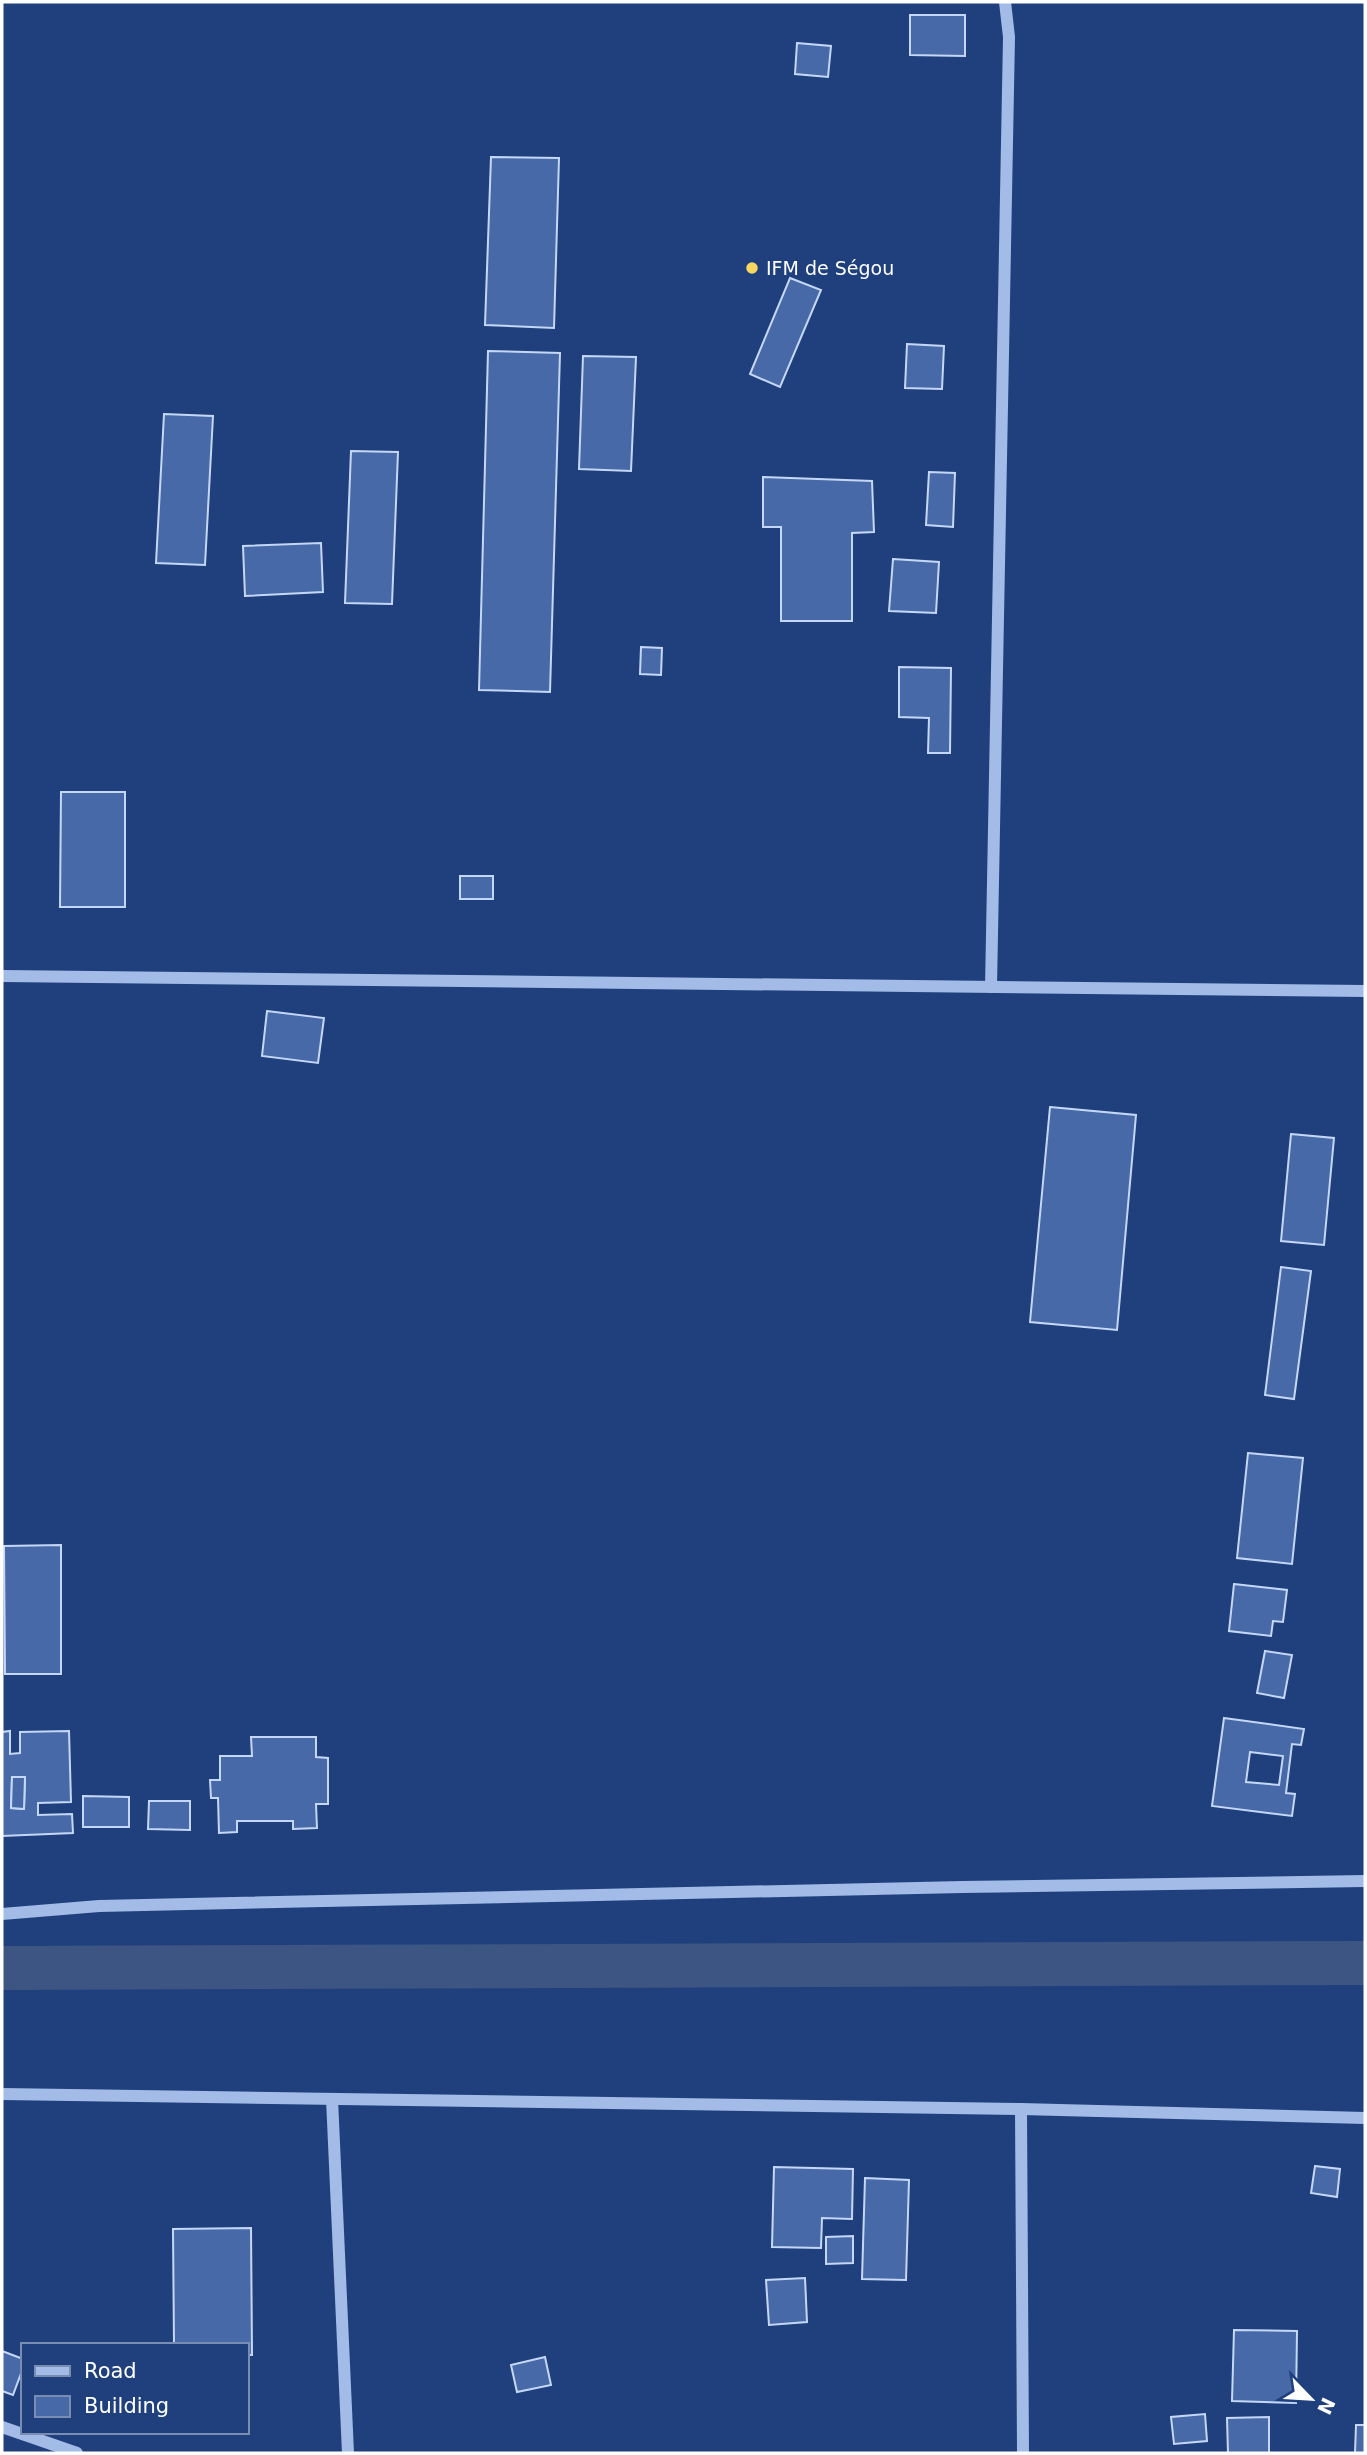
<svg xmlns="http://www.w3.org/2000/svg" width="1367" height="2455" font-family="'DejaVu Sans',sans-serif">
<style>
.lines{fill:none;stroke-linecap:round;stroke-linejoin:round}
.canal{stroke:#3d5582;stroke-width:44}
.building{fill:#4769a7;stroke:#c5d7f6;stroke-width:2;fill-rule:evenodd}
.minor{stroke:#a2bbe7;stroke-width:12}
.poi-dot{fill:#f6d861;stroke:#1f407d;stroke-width:2.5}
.labels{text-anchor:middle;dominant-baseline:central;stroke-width:5;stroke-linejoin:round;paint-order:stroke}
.poi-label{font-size:19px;fill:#fff;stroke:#1f407d;text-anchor:start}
</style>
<rect width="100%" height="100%" fill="#1f407d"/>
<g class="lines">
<path class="canal" d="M2,1968L1365,1963"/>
</g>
<g class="building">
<path d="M910,15H965V56L910,55Z"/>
<path d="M797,43L831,46L828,77L795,74Z"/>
<path d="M491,157L559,158L554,328L485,325Z"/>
<path d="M790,278L821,290L780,387L750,374Z"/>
<path d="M907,344L944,346L942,389L905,388Z"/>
<path d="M488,351L560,353L550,692L479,690Z"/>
<path d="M583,356L636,357L631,471L579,469Z"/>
<path d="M164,414L213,416L205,565L156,563Z"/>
<path d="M351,451L398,452L392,604L345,603Z"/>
<path d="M929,472L955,473L953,527L926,525Z"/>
<path d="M763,477L872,481L874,532L852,533V621H781V527H763Z"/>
<path d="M321,543L323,592L245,596L243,546Z"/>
<path d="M893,559L939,562L936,613L889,611Z"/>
<path d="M641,647L662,648L661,675L640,674Z"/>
<path d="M899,667L951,668L950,753H928L929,718L899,717Z"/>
<path d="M61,792H125V907H60Z"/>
<rect x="460" y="876" width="33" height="23"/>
<path d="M267,1011L324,1018L318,1063L262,1056Z"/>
<path d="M1050,1107L1136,1115L1117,1330L1030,1322Z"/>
<path d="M1291,1134L1334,1138L1324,1245L1281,1241Z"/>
<path d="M1281,1267L1311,1271L1294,1399L1265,1395Z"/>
<path d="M1248,1453L1303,1458L1292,1564L1237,1558Z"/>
<path d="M61,1545V1674H5L4,1546Z"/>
<path d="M1234,1584L1287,1590L1283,1622L1273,1621L1271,1636L1229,1631Z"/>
<path d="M1265,1651L1292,1655L1284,1698L1257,1693Z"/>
<path d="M1224,1718L1304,1729L1301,1745L1292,1744L1286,1793L1295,1794L1292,1816L1212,1806ZM1250,1752L1283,1756L1279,1785L1246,1782Z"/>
<path d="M10,1731V1754L20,1753V1732L69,1731L71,1802L38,1803V1815L72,1814L73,1833L2,1836V1732ZM12,1777H25L24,1809L11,1808Z"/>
<path d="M251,1737H316V1757L328,1758V1804H316L317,1828L293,1829V1821H237V1832L219,1833L218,1798H211L210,1780H220V1756H252Z"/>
<path d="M12,1777H25L24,1809L11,1808Z"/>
<path d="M83,1796L129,1797V1827H83Z"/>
<path d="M149,1801H190V1830L148,1829Z"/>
<path d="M1315,2166L1340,2169L1337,2197L1311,2193Z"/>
<path d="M774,2167L853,2169L852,2219L822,2218L821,2248L772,2247Z"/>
<path d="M865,2178L909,2180L906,2280L862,2279Z"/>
<path d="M251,2228L252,2355H247V2345H174L173,2229Z"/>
<path d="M853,2236V2263L826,2264V2237Z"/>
<path d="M805,2278L807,2322L769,2325L766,2280Z"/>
<path d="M1234,2330L1297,2331L1296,2403L1232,2401Z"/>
<path d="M2,2351L23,2359V2368L13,2395L2,2391Z"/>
<path d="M545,2357L551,2385L517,2392L511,2365Z"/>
<path d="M1205,2414L1207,2441L1174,2444L1171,2417Z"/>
<path d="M1269,2417V2453H1228L1227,2418Z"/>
<path d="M1356,2425H1365V2453H1355Z"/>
</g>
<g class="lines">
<g class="minor">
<path d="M2,976L1365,991"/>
<path d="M991,987L1009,37L1005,2"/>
<path d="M2,1914L99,1906L962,1887L1365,1881"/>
<path d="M2,2094L1021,2109L1365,2118"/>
<path d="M332,2099L348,2453"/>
<path d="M1021,2109L1023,2453"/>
<path d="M2,2427L77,2453"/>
</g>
</g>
<circle class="poi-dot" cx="752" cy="268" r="7"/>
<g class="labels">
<g class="poi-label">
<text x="766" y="268">IFM de Ségou</text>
</g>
</g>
<rect width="1367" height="2455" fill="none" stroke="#ffffff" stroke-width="7"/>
<rect x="21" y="2343" width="228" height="91" fill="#1f407d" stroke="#798cb1" stroke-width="2"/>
<rect x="35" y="2366" width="35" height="10" fill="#a2bbe7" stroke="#798cb1" stroke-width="2"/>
<text x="84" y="2378" font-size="21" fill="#ffffff">Road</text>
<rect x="35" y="2396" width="35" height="21" fill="#4769a7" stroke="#798cb1" stroke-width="2"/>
<text x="84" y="2413" font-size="21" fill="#ffffff">Building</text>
<g transform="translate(1311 2399) rotate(115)" stroke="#1f407d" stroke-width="5" paint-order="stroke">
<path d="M0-5L12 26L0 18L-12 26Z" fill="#ffffff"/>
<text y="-10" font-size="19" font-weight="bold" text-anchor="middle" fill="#ffffff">N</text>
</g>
</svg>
